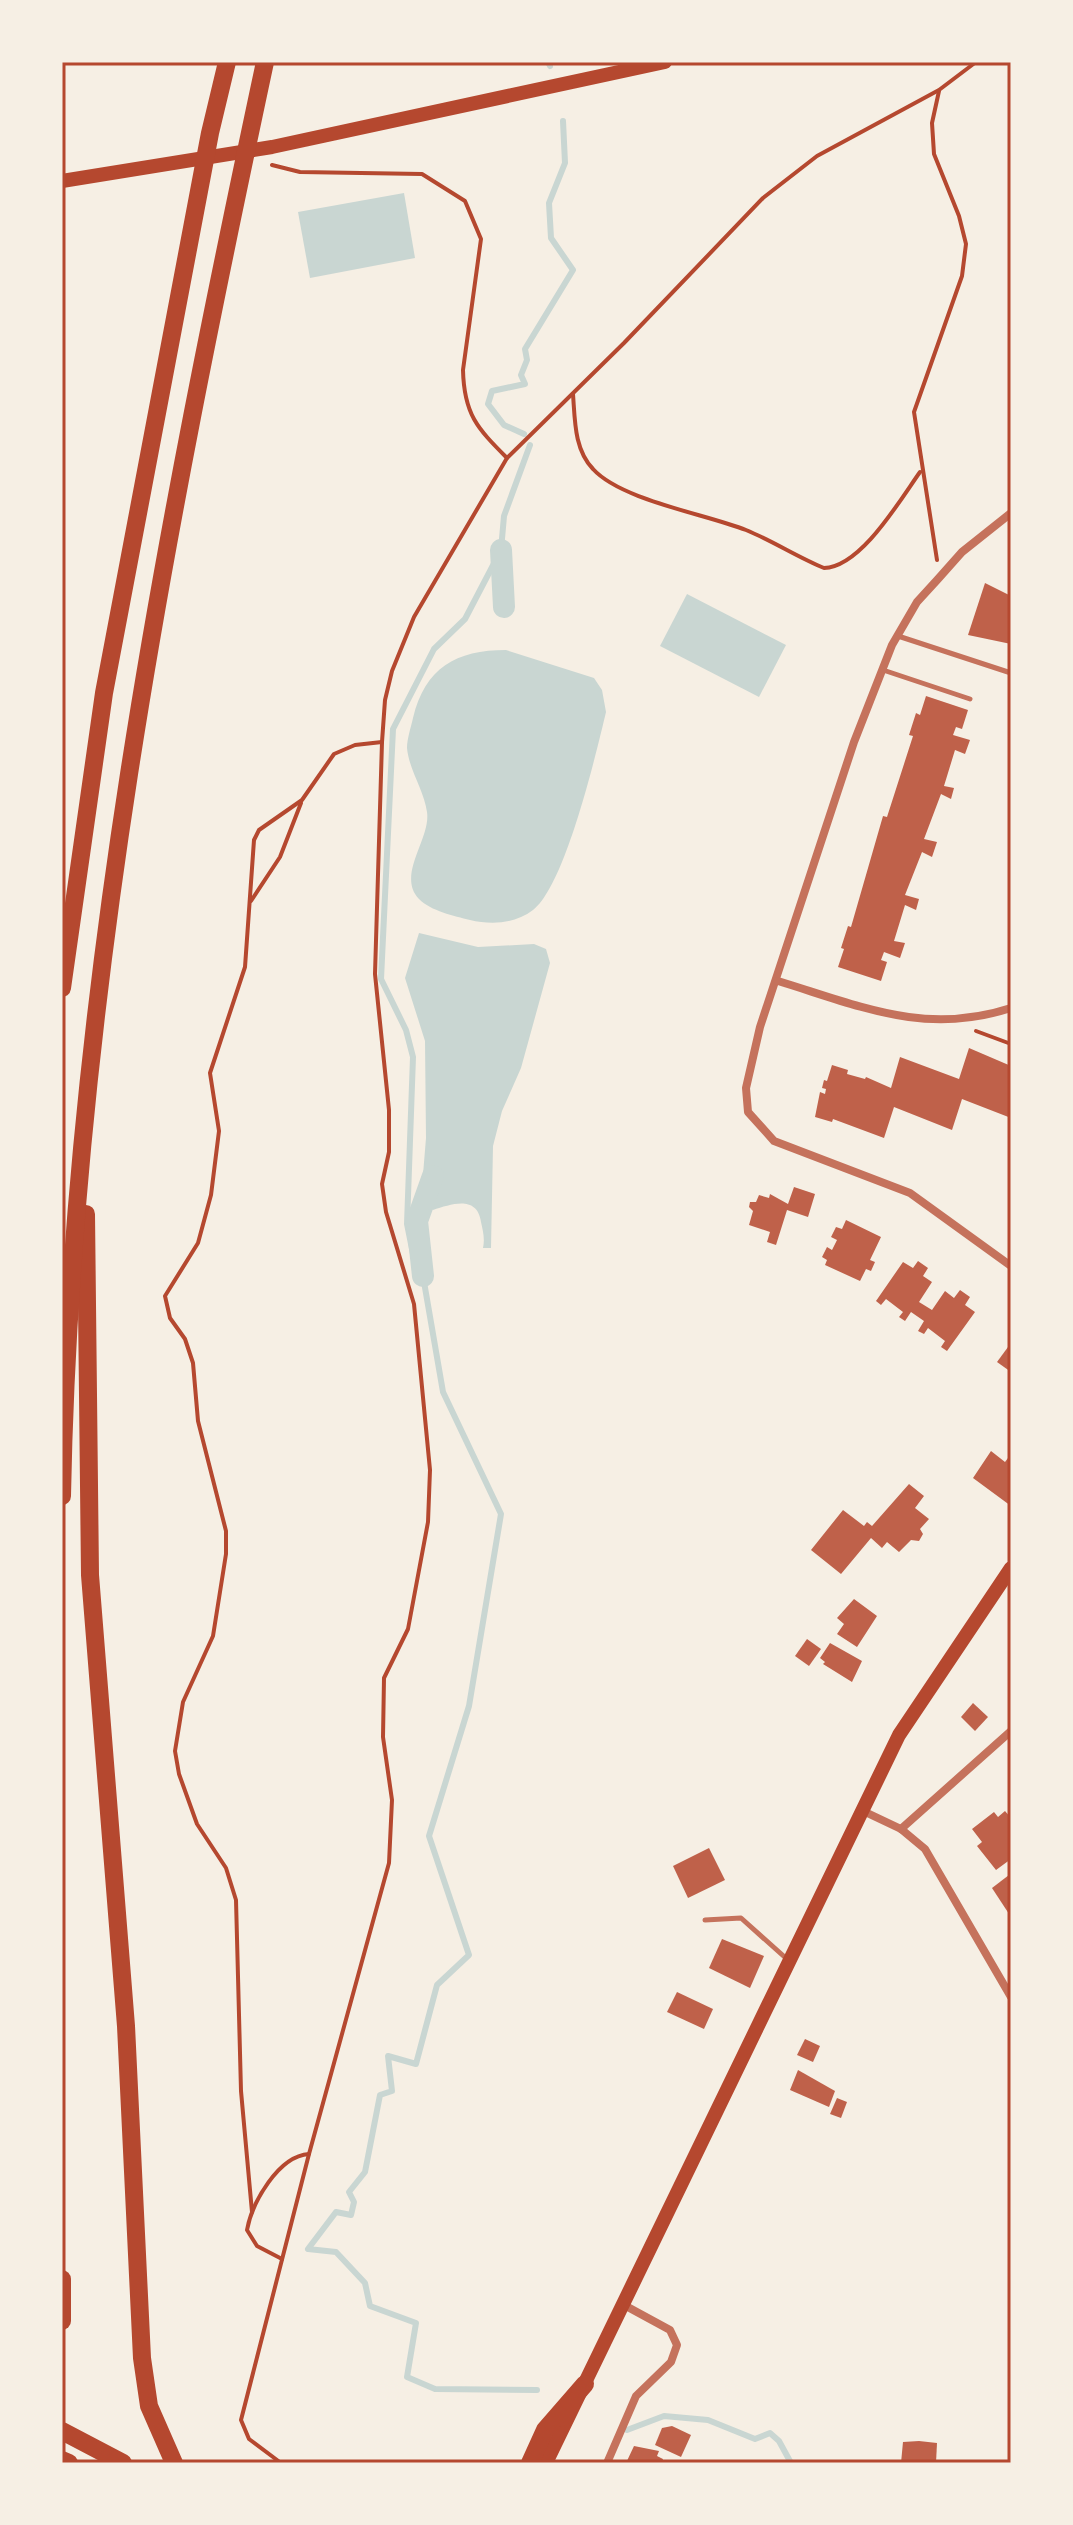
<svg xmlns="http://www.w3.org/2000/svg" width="1073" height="2525" font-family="Jost,sans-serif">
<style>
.water{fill:#c9d6d2}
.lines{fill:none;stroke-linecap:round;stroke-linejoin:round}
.stream{stroke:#c9d6d2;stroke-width:6}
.canal{stroke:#c9d6d2;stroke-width:22}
.building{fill:#bf614a}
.path{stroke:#b5482f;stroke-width:4}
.service{stroke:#c5725c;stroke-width:5}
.minor{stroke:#c5725c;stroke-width:8}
.secondary{stroke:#b5482f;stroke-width:14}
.motorway{stroke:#b5482f;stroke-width:18}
.neatline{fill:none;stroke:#b5482f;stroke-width:3}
</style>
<rect width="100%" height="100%" fill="#f6efe4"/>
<g class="water">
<path d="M404,193L415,258L310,278L298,212Z"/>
<path d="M687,594L786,645L759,697L660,646Z"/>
<path d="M506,650L594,678L602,690L606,712C596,754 565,886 533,910C515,924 491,925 470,920C454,916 431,911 419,899C396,875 431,839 427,812C424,790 409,770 407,748C407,739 411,727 413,718C425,668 456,650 506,650Z"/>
<path d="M419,933L478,947L534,944L546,949L550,963L521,1068L502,1111L493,1146L491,1248H483C485,1239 483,1231 481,1222C477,1195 452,1204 433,1210L421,1199L426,1138L425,1041L405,978Z"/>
</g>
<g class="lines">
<g class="stream">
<path d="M548,62L550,66"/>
<path d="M524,434L504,425L488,404L492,391L525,384L521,375L527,360L525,349L573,270L551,238L549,203L565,163L563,121"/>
<path d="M530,445L504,516L501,550L465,619L434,649L393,729L381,979L406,1030L413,1057L407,1224L413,1254L423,1276L443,1392L501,1514L469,1706L429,1836L469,1955L437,1985L416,2064L388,2056L392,2091L380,2095L365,2172L349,2192L354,2202L351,2215L336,2212L308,2249L336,2252L365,2283L370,2306L416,2323L407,2377L435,2389L537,2390"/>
<path d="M627,2430L664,2416L708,2420L755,2439L770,2433L779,2441L791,2463"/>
</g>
<g class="canal">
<path d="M501,550L504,607"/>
<path d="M423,1276L417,1221L433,1176"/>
</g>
</g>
<g class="building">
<path d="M985,583L1011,596V644L968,635Z"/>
<path d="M926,696L968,710L962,729L956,727L953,735L970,740L965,754L955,750L944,786L954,788L951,799L941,794L924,839L937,842L932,857L922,852L905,895L919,899L916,910L905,905L894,941L905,943L900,958L884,952L881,960L887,962L881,981L838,967L844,949L841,948L848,926L851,927L883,816L887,817L913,736L909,735L916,713L920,715Z"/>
<path d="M969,1048L1011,1066V1118L962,1099L952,1130L894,1107L884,1138L833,1119L832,1122L815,1117L820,1092L825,1094L826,1089L822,1088L824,1080L827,1081L832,1065L848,1070L847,1074L865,1079L866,1077L891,1088L900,1057L959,1079Z"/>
<path d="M794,1187L815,1194L808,1217L787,1210L776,1245L767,1242L770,1232L749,1225L753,1211L749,1207L750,1202H756L759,1195L769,1198L770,1194L788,1204Z"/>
<path d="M846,1220L881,1237L870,1260L875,1262L871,1271L866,1269L860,1281L825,1265L827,1260L822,1257L827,1247L832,1250L837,1240L831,1237L836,1227L842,1229Z"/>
<path d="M918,1261L928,1268L923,1276L932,1282L919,1302L932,1310L945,1291L954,1298L960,1290L970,1297L965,1305L975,1312L947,1351L941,1347L945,1341L928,1328L924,1334L918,1331L924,1321L911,1312L905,1321L899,1317L903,1312L886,1299L881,1305L876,1301L903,1262L913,1268Z"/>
<path d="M1008,1347L1011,1349V1372L997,1362Z"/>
<path d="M991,1451L1005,1462L1011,1454V1506L973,1478Z"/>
<path d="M909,1484L924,1496L915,1508L929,1519L920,1529L923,1534L919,1541L911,1540L899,1552L887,1542L882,1548L871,1538L841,1574L811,1550L843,1510L864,1526L867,1522L872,1526Z"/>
<path d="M854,1599L877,1616L857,1647L837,1634L844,1624L837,1618Z"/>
<path d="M807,1639L821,1649L809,1666L795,1656Z"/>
<path d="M830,1643L862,1661L852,1682L823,1664L825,1662L820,1658Z"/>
<path d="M973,1703L988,1717L975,1731L961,1717Z"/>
<path d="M1005,1811L1011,1818V1859L996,1870L977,1846L982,1842L972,1829L994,1812L998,1817Z"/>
<path d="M709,1848L725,1880L688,1898L673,1866Z"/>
<path d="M1009,1875L1011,1878V1917L992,1888Z"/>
<path d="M722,1939L764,1956L750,1988L709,1968Z"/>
<path d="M677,1992L713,2009L704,2029L667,2012Z"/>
<path d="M805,2039L820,2046L813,2062L797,2055Z"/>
<path d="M798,2070L835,2091L829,2107L790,2090Z"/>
<path d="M837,2098L847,2102L841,2118L830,2114Z"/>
<path d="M672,2426L691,2435L681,2457L655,2445L662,2428Z"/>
<path d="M919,2441L937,2443L936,2463H901L903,2442Z"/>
<path d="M634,2446L659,2451L657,2456L663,2459L662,2463H626Z"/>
</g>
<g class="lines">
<g class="path">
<path d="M272,165L300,172L422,174L465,201L481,239L463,370C464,414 477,428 507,458"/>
<path d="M573,394C575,420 574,449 593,469C621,500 705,514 746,530C773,541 797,557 824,568C861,567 900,500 920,472"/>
<path d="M937,560L914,412L962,276L966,244L959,216L934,154L932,123L939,91"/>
<path d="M251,901L280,857L301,803"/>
<path d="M976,1031L1011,1044"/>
<path d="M252,2212L241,2091L236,1900L226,1868L197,1824L179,1774L175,1751L183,1702L213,1636L226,1554V1531L198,1421L193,1363L185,1339L170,1318L165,1296L198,1243L211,1195L219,1131L210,1073L245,967L254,840L259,830L302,800L334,754L355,745L382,742"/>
<path d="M282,2259L257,2246L247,2230C252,2203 278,2156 309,2154"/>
<path d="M281,2463L249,2439L241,2420L309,2154L389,1863L392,1800L383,1737L384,1678L408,1629L428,1522L430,1470L414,1304L386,1212L382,1184L389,1152V1110L375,974L382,742L385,700L392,671L414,617L507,458L624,343L763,198L817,156L939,90L976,62"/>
</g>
<g class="service">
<path d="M898,636L1011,673"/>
<path d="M883,670L970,699"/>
<path d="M705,1920L741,1918L788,1960"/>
</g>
<g class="minor">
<path d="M1011,513L962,552L938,579L917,602L892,645L854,742L760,1027L746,1088L748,1112L774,1141L910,1193L1011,1266"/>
<path d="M778,981C860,1006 925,1036 1011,1008"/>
<path d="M863,1811L901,1829L925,1849L1011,1997"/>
<path d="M901,1829L1011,1731"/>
<path d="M607,2463L636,2396L671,2362L677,2345L670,2330L624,2305"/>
</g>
<g class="secondary">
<path d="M62,181L272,147L665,62"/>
<path d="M546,2463L899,1735L1011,1568"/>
</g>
<g class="motorway">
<path d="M62,988L104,693L210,133L227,62"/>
<path d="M86,1214L90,1575L126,2026L142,2358L149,2406L174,2463"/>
<path d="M62,1496C71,1010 164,535 265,62"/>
<path d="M62,2279V2321"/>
<path d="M62,2431L123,2463"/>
<path d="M62,2460L69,2463"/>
<path d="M530,2463L545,2430L585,2384"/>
</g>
</g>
<rect width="1073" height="2525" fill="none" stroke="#f6efe4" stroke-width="128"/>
<rect x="64" y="64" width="945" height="2397" class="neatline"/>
</svg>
